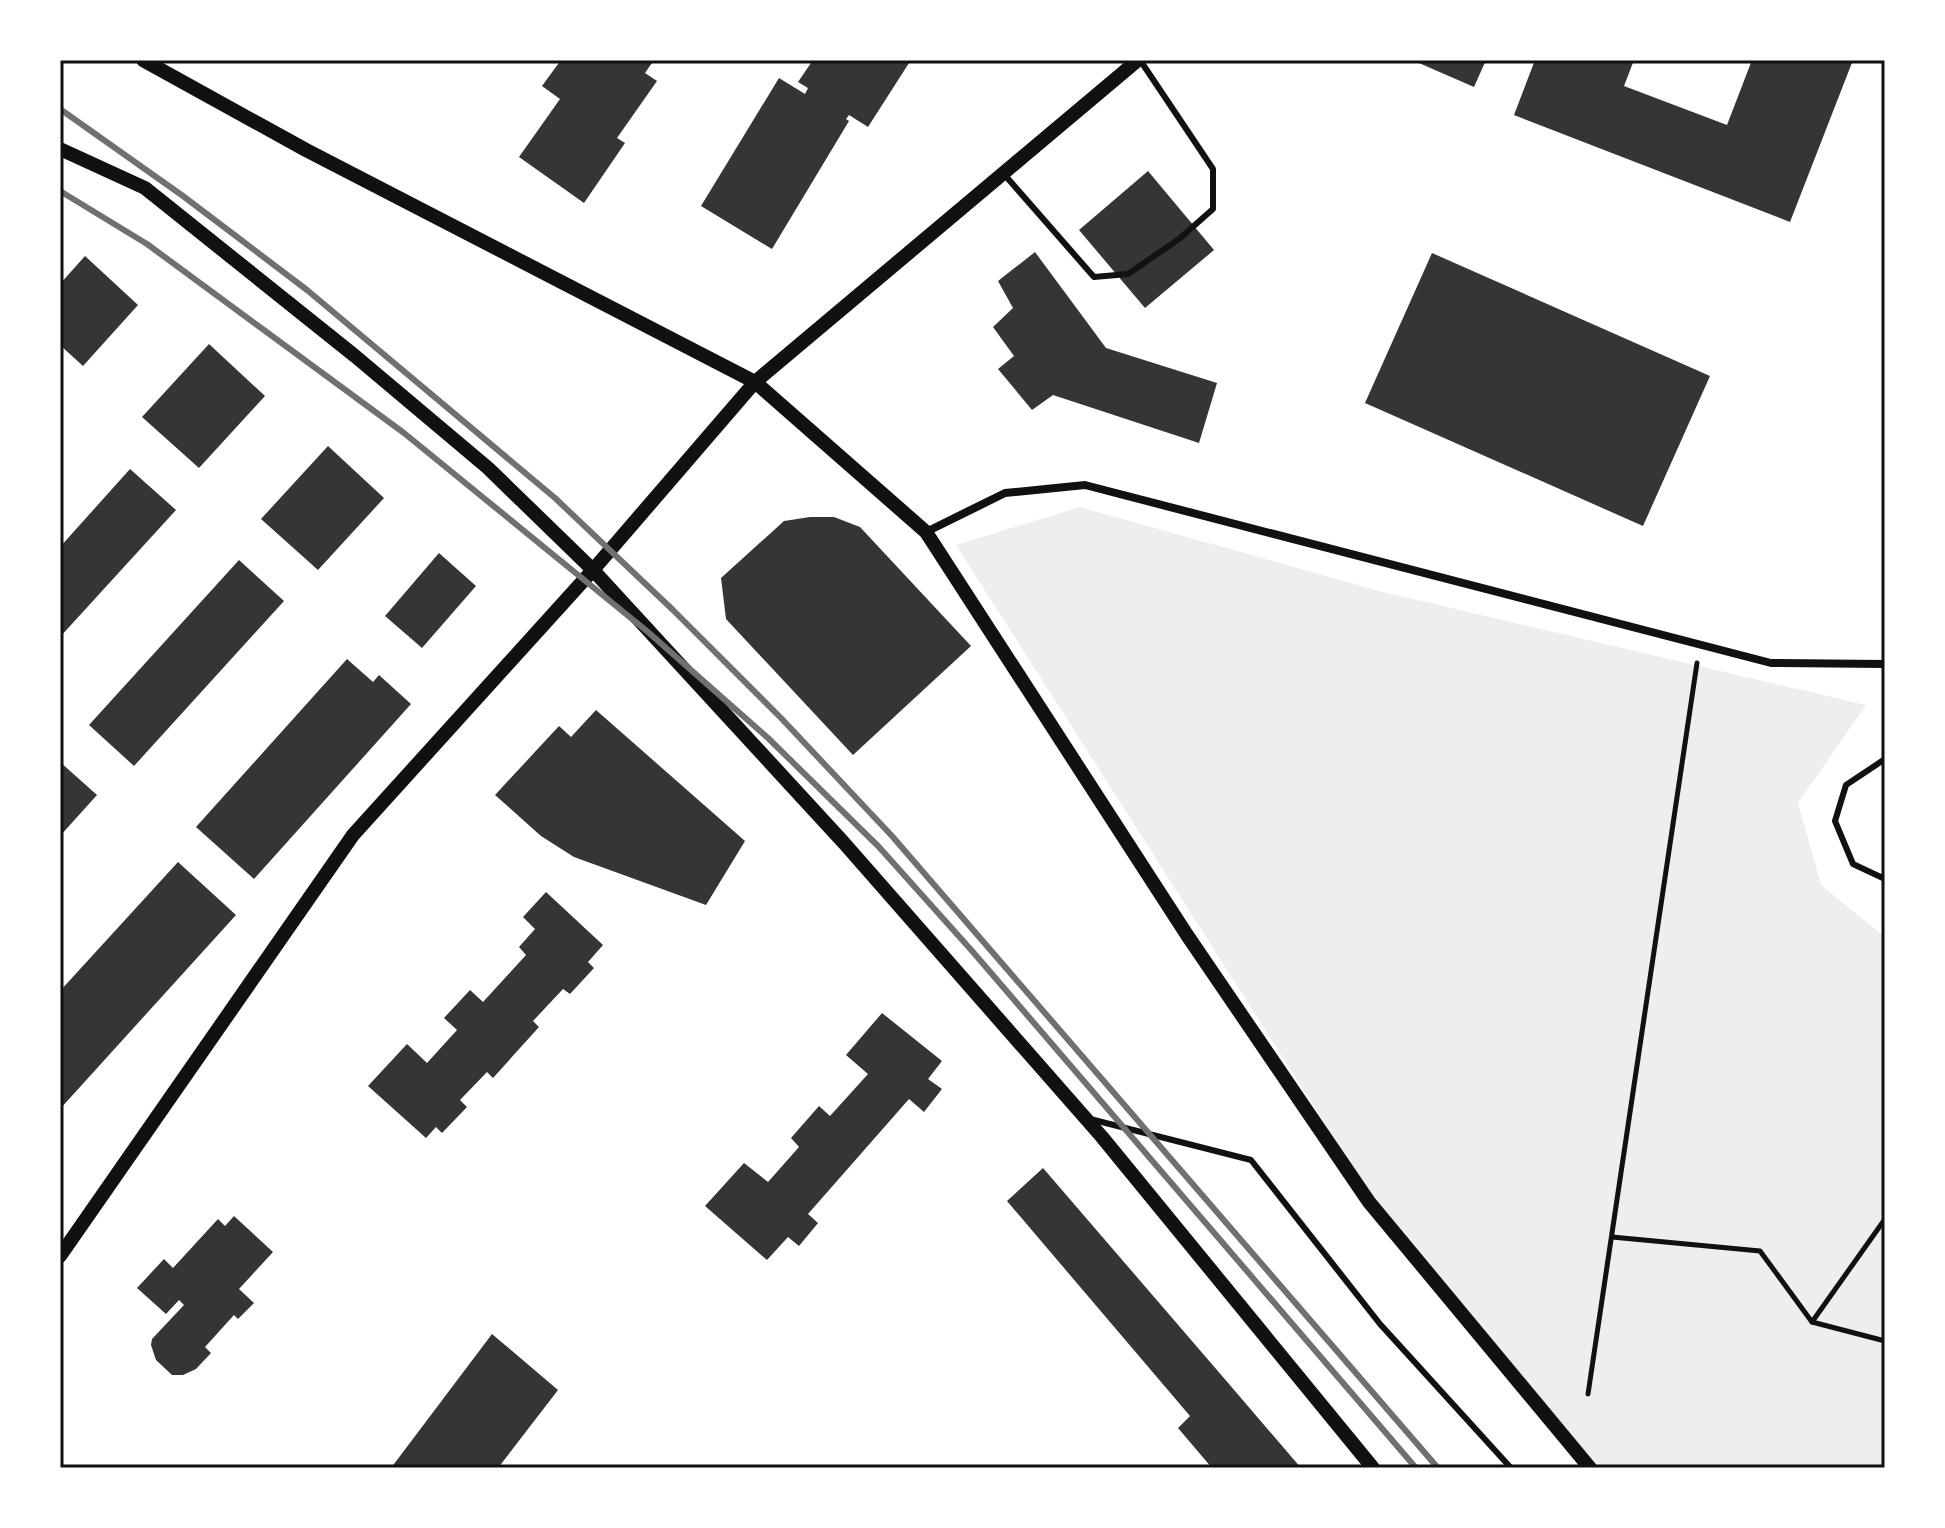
<svg xmlns="http://www.w3.org/2000/svg" width="1945" height="1528" font-family="Karla,sans-serif">
<style>
.green{fill:#eee}
.building{fill:#353535}
.lines{fill:none;stroke-linecap:round;stroke-linejoin:round}
.path{stroke:#111;stroke-width:5}
.service{stroke:#111;stroke-width:6}
.minor{stroke:#111;stroke-width:8}
.tertiary{stroke:#111;stroke-width:14}
.rail{stroke:#707070;stroke-width:6}
.neatline{fill:none;stroke:#111;stroke-width:3}
</style>
<rect width="100%" height="100%" fill="#fff"/>
<path class="green" d="M1080,507L1383,592L1866,705L1798,803L1821,885L1885,937V1468H1599L1373,1199L956,545Z"/>
<g class="building">
<path d="M561,60H654L645,73L657,81L617,138L625,143L584,203L519,157L560,99L542,86Z"/>
<path d="M813,60H903L909,63L868,127L849,115L846,119L849,121L772,249L701,206L779,78L805,94L808,88L798,82Z"/>
<path d="M1412,60H1486L1474,87Z"/>
<path d="M1535,60H1634L1624,86L1727,125L1752,60H1853L1790,222L1514,115Z"/>
<path d="M1148,171L1214,250L1145,308L1079,230Z"/>
<path d="M1035,252L1106,348L1217,383L1199,443L1053,395L1032,410L998,369L1014,356L993,327L1013,308L998,281Z"/>
<path d="M1432,253L1710,376L1643,526L1365,403Z"/>
<path d="M85,256L138,305L83,366L60,345V284Z"/>
<path d="M209,344L265,396L199,468L142,417Z"/>
<path d="M328,446L384,498L318,570L261,519Z"/>
<path d="M130,469L176,510L60,637V547Z"/>
<path d="M810,517H834L860,527L971,646L853,755L726,619L721,578L784,521Z"/>
<path d="M439,553L476,586L422,648L385,616Z"/>
<path d="M239,560L284,601L134,766L89,725Z"/>
<path d="M347,659L373,682L379,675L411,704L254,879L196,827Z"/>
<path d="M596,710L745,841L706,905L574,857L541,836L495,795L559,726L571,737Z"/>
<path d="M60,762L97,795L60,836Z"/>
<path d="M178,862L236,915L60,1109V991Z"/>
<path d="M546,892L603,945L588,962L594,968L570,994L563,989L533,1021L539,1027L493,1078L487,1072L460,1100L467,1107L442,1133L436,1127L426,1138L368,1086L407,1044L427,1063L457,1030L444,1018L470,990L483,1002L526,955L519,947L535,929L523,917Z"/>
<path d="M882,1013L942,1061L928,1079L942,1089L924,1112L909,1099L808,1214L818,1223L799,1246L788,1237L767,1260L705,1206L744,1163L768,1182L799,1147L791,1138L819,1106L830,1116L868,1074L846,1055Z"/>
<path d="M1043,1168L1229,1384L1301,1468H1212L1178,1428L1190,1416L1007,1201Z"/>
<path d="M234,1216L273,1252L239,1289L254,1303L238,1319L234,1315L205,1347L211,1353L196,1369L183,1375H172L156,1360L151,1345L152,1339L184,1305L179,1300L166,1314L137,1288L164,1259L173,1268L218,1219L225,1226Z"/>
<path d="M492,1334L558,1390L498,1468H391Z"/>
</g>
<g class="lines">
<g class="path">
<path d="M1612,1237L1760,1251L1812,1322L1885,1219"/>
<path d="M1812,1322L1885,1341"/>
<path d="M1588,1394L1697,663"/>
</g>
<g class="service">
<path d="M1003,173L1094,277L1128,274L1179,239L1213,209V169L1140,60"/>
<path d="M1885,759L1846,785L1835,821L1853,864L1885,879"/>
<path d="M1090,1119L1251,1160L1380,1324L1511,1468"/>
</g>
<path class="minor" d="M926,532L1005,493L1085,485L1771,663L1885,664"/>
<g class="tertiary">
<path d="M143,60L306,150L755,382L926,532L1187,935L1369,1202L1590,1468"/>
<path d="M60,149L145,188L355,356L488,468L593,570L844,843L1102,1137L1373,1468"/>
<path d="M60,1256L353,835L593,570L755,382L1138,60"/>
</g>
<g class="rail">
<path d="M60,109L183,196L307,290L555,498L673,610L781,718L892,836L1438,1468"/>
<path d="M60,191L147,244L404,433L648,632L768,738L879,847L973,952L1416,1468"/>
</g>
</g>
<rect width="1945" height="1528" fill="none" stroke="#ffffff" stroke-width="124"/>
<rect x="62" y="62" width="1821" height="1404" class="neatline"/>
</svg>
